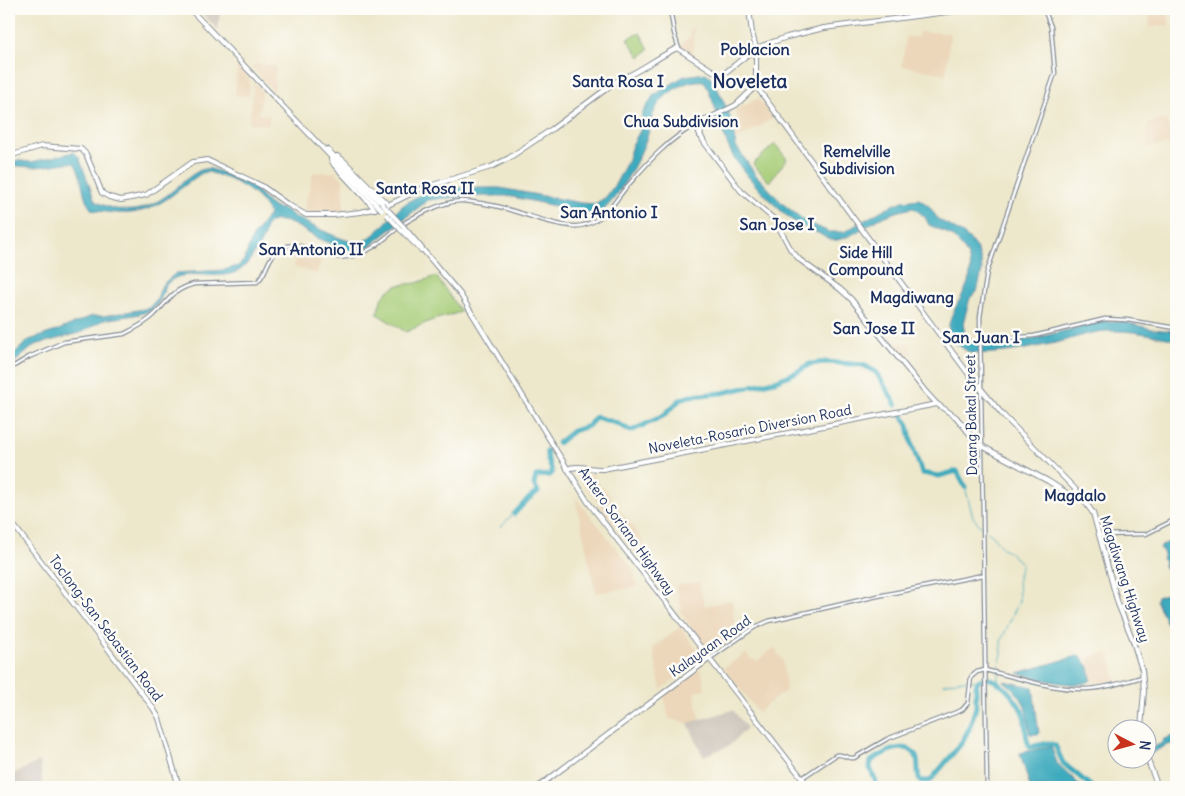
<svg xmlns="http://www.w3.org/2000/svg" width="1185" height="796" font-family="Delius,sans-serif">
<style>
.built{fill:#ecd7ba}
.industrial{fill:#cbc2b8}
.green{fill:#a6cc76;stroke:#607e6a}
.water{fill:#3daabd;stroke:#2c6c8e}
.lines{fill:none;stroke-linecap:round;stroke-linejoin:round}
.stream{stroke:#3daabd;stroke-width:1}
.river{stroke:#3daabd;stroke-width:5}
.minor-casing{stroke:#848b94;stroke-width:5}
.major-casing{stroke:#848b94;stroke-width:6}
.minor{stroke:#fff;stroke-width:2.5}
.major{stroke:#fff;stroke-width:4}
.major-bridge-casing{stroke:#848b94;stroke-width:6;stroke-linecap:butt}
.major-bridge{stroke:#fff;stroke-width:4}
.labels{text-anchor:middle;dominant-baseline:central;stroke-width:5;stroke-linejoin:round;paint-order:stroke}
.street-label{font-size:14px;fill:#1b2f5e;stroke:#fdfcf7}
.neighbourhood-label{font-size:15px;font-weight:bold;fill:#1b2f5e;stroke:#fdfcf7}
.quarter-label{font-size:16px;font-weight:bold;fill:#1b2f5e;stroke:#fdfcf7}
.district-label{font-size:19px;font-weight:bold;fill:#1b2f5e;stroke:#fdfcf7}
</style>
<rect width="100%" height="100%" fill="#fdfcf7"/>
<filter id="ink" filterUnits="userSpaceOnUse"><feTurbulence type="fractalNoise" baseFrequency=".02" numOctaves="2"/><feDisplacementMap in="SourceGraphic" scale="10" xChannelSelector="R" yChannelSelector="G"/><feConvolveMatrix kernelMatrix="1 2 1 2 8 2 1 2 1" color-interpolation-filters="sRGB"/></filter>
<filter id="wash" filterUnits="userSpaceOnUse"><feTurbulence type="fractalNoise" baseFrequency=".0096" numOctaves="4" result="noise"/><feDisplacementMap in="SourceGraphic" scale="20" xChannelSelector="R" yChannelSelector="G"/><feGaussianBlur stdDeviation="1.12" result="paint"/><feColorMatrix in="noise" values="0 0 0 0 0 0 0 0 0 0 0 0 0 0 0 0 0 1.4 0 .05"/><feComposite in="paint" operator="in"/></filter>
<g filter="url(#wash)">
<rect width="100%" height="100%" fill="#ede7cb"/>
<g class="built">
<path d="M1149,9H1169V25L1150,27Z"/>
<path d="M691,27H693V52L690,56L678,44L682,43L688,38L690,39Z"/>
<path d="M919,32L950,33L946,74L902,66L906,37H918Z"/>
<path d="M255,64L276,65L274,92L252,67Z"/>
<path d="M237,66L250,79L249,96L235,95Z"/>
<path d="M254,82L263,91L258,114L270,116L268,125L249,123Z"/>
<path d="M758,98L773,118L737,140L733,126L739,123L735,111Z"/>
<path d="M1166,119L1171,143L1149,148L1146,141L1147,124Z"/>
<path d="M336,172L343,180L344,212L318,214L309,213L304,211L313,173Z"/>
<path d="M299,246L322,255L317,274L294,267Z"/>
<path d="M891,343H911L912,355L901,357Z"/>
<path d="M581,473L594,475L600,487L604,488L642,539L643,553L645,555L646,563L644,564L587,488L578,475Z"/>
<path d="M575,497L633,569L637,587L596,593Z"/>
<path d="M699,582L705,606L732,600L736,636L711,653L679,610L682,609L675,586Z"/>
<path d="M680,627L697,650L699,660L661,690L653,648Z"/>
<path d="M774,648L783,661L786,690L758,712L724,668L746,653L751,660L754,659L756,662Z"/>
<path d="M1110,652L1116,680L1093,684L1088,657Z"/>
<path d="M701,669L705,689L694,692L700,720L688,723L669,719L664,695Z"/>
</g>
<g class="industrial">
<path d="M201,9H220L218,30L200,11Z"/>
<path d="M733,710L747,728L729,746L703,756L688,723Z"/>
<path d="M40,761L43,787H9V776Z"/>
</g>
<g class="green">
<path d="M640,33L649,49L640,57L627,39Z"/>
<path d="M775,144L787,159L769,182L753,164Z"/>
<path d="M436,276L461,312L430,321L406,332L377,314L381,300L388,291L398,285L417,283Z"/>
</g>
<g class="water">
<path d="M706,73L713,79L729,113L736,146L755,174L783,204L805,221L829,232H844L886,208L903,201L919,199L929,206L938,219L963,234L970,240L977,249L981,261L982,271L977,292L970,298L963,323L965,335L977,345L987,346L1006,341L1036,338L1103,321L1125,322L1152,329L1176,331V340C1153,335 1131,330 1107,331C1089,332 1073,339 1055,343C1028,349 998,355 970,353C966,350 954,343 952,340C935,312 992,282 961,246C958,242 954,237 950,235C944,231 936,228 929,225L925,217L914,208C899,210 881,217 868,225C858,231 850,237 837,240C830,241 826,238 820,234C813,231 806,228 799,225C781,214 743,174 733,156C720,132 717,105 704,81C687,79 668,91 658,105C651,114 652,124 648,134C641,156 617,203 597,215L508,196H467L428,200L370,246L355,252C343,248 331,244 319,239C306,233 290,218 273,221C270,222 269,223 267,225C265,229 265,232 264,236C260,245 248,265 240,270C218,284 182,263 164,287C164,295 157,306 151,311L135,315L103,320L83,332L35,345L9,367V358L29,340L56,331L92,316H103L149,308L157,299L162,285L176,273L224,270L238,266L244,260L252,238L269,214C260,191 230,178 208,172L202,173C179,188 160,210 131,213C119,214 105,212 92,210C81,197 84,177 74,163C65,162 55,165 46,166C33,168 21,166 9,165V160L32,162L74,152L79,157L95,201C158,235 184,163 211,169C225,173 245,180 256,190C261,195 265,202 272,206C276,209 281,208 286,210C289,212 292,215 295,217C307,223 347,244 359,242C375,240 391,214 405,204C413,198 426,192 436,190C443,189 449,191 455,188H500L581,203L595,204L606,197L616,183L627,162L632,145L641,129L642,114L653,96L684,76Z"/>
<path d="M1171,540L1174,542L1176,566H1171L1172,574L1169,575L1164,566L1165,562L1162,559L1164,554L1160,547Z"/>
<path d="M1176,585V636L1171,626L1167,624L1156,600L1157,597L1169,593Z"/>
<path d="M1077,656L1081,657L1089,667L1091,680C1080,691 1032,677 1018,673Z"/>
<path d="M1004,681L1033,687L1039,734H1030C1026,707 1027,700 1004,681Z"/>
<path d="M1176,735V743L1167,745L1148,755V750L1162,743L1164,739Z"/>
<path d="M1051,746L1057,763L1082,787H1030L1020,753Z"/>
</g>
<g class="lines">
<g class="stream">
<path d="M547,451L548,450"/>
<path d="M965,487L973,517L980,526L994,537L1002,548L1008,551L1022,564L1018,575L1019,601L1001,641L1002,654L998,668V683"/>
<path d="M501,527L511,516"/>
<path d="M943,684L960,680L978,681"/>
</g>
<g class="river">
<path d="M752,386L775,381L797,372L810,364L826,362L863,365L876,372L896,405"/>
<path d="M901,413L908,425L912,445L922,473L939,476L957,471L965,487"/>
<path d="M558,443L573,431L588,426L596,417L616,423L631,431L663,416L681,399L690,396L722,393L748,387"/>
<path d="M514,514C523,505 528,497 538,492L534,484L536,476L550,475L552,473C552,465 545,459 547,451"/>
<path d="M878,787L870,768L871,761C881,754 905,740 915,754C920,762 916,773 920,781H930L961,744L969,729L976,707V686L978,681C995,670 1019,701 1024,716C1027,726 1024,738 1030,747L1049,743L1055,745L1063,763L1092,787"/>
</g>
</g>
</g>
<g filter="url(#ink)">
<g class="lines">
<defs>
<g id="minor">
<path d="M670,9L674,33L679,49"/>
<path d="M980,336L1008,338L1034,336L1105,319L1127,320L1176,328"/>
<path d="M9,369L29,357L64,342L124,334C134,329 147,322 154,315C169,300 172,290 194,284L257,282C267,274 266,260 277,251C301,233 327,266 356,255C373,250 381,241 394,231C407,219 445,200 462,201C475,202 488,204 500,207C520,212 566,231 584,225C609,218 614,200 630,183C649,161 669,139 695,125"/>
<path d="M1100,535L1146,534L1176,519"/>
<path d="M709,659L755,627L769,621L873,597L983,575"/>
<path d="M802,778L836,755C843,753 847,759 854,758L887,739L962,710L968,703L971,677L977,672L985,670C1017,677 1051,690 1085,689C1104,689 1123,682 1142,677"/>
<path d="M987,787L980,317L987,272L1055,73L1051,27L1044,9"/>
</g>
<g id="major">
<path d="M190,9L377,205"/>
<path d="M749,9L752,33L756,48V86"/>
<path d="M756,86L967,372L1002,414L1077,491L1093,513L1118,604L1132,638L1142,670L1144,691L1141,728"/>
<path d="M756,86L736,105L695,125L704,142L741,191L775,220L791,250L800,260L840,289L851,299L925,391L937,404L956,417L978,444L1048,481L1073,497L1084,499"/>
<path d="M700,136L702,127L705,120"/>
<path d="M327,149L382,204"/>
<path d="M9,156L42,146L81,149L86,154L102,193L109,197L121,200L146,195L193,162L207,160L262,186L287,204L306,215H333L361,212L388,205L423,188L491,167L509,158L552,129L617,81C638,73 656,58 677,48L721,76L756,48L787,37L824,28L970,9"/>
<path d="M337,156L343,160L388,205"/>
<path d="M331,159L334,165L375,209"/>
<path d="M403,226L460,294L588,502L809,787"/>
<path d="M400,229L421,250"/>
<path d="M567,469C577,464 591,470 603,469L937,404"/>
<path d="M9,519L153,708L159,718L179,787"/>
<path d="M1147,758L1158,787"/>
<path d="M538,787L709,659"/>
</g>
</defs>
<use href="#minor" class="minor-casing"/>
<use href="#major" class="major-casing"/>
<use href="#minor" class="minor"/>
<use href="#major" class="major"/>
<defs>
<g id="major-bridge">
<path d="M382,204L386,208"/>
<path d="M377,205L382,210"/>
<path d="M388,210L403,226"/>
<path d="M387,215L400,229"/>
</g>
</defs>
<use href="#major-bridge" class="major-bridge-casing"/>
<use href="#major-bridge" class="major-bridge"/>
</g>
</g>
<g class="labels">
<g class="street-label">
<text transform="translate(971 415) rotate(-91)">Daang Bakal Street</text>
<text transform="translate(750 429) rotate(-11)">Noveleta-Rosario Diversion Road</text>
<text transform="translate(627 531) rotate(54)">Antero Soriano Highway</text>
<text transform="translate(1125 579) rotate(72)">Magdiwang Highway</text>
<text transform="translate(106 628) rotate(53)">Toclong-San Sebastian Road</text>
<text transform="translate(710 646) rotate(-35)">Kalayaan Road</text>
</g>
<g class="neighbourhood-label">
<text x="681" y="121">Chua Subdivision</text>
<text x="857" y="151">Remelville<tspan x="857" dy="17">Subdivision</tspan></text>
<text x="866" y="252">Side Hill<tspan x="866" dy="17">Compound</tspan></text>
</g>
<g class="quarter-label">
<text x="755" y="49">Poblacion</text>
<text x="618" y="81">Santa Rosa I</text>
<text x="425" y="188">Santa Rosa II</text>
<text x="609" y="212">San Antonio I</text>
<text x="777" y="224">San Jose I</text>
<text x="311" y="249">San Antonio II</text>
<text x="912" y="297">Magdiwang</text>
<text x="874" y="328">San Jose II</text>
<text x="981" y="337">San Juan I</text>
<text x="1075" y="495">Magdalo</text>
</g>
<g class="district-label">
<text x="750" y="81">Noveleta</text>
</g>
</g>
<rect width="1185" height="796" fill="none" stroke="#fdfcf7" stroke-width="30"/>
<g transform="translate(1132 744) rotate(96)"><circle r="24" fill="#fdfcf7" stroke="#a3aaba"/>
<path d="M0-4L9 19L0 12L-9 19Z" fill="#c8321e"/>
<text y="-8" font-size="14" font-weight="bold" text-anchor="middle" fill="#1b2f5e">N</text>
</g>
</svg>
